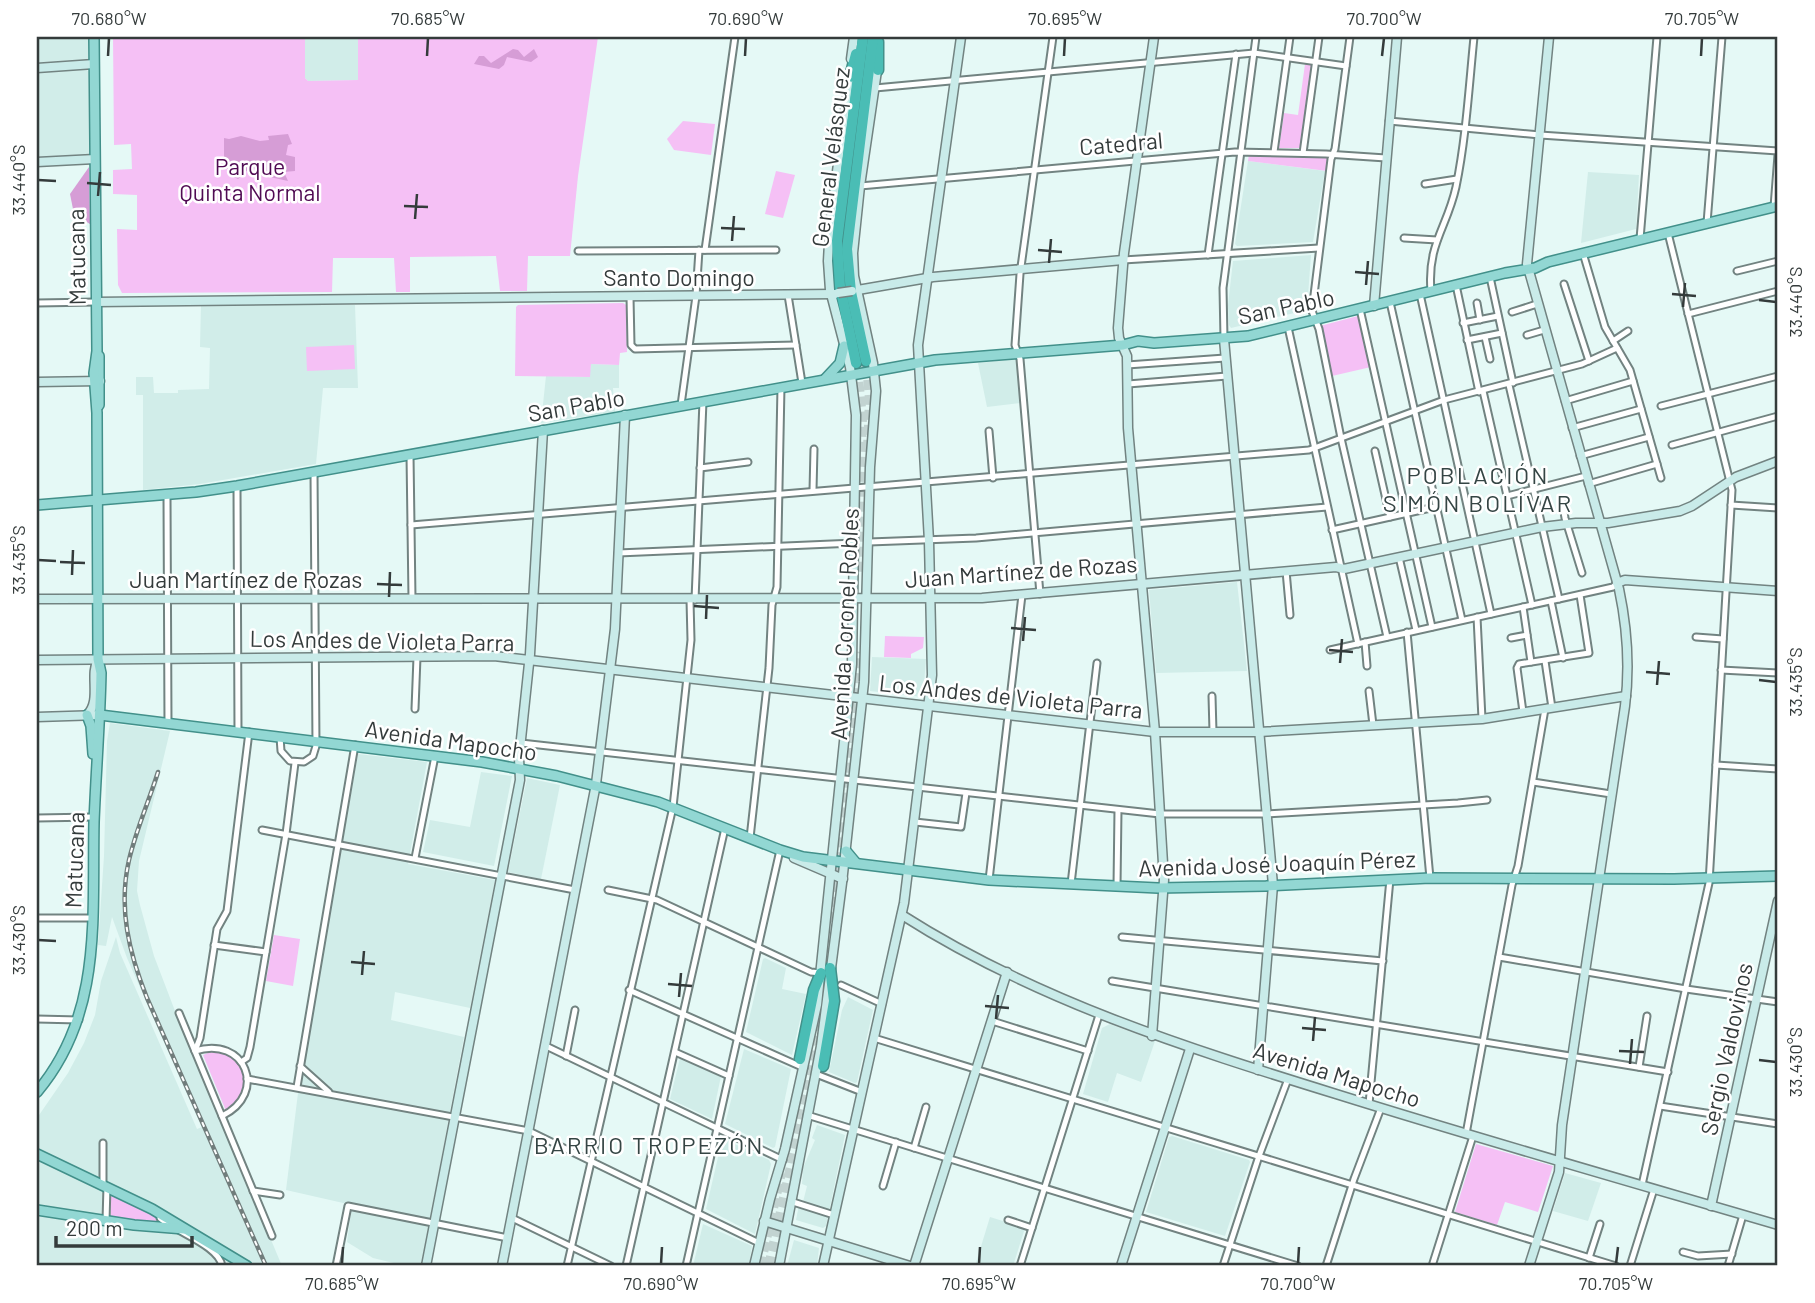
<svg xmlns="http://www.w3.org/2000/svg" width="1815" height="1303" font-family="Barlow,sans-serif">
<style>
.built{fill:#d1ede9}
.green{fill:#f5c0f5}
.water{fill:#d69dd6}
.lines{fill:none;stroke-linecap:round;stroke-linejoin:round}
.highway-tunnel{stroke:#c2d3d1;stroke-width:10;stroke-dasharray:10 5;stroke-linecap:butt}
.street-casing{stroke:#728381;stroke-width:9}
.secondary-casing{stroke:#728381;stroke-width:11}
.primary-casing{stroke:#42908a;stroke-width:12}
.highway-casing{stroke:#42908a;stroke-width:13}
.street{stroke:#fff;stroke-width:5}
.secondary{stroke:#c9ebe9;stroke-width:8}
.primary{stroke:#92d7d3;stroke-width:9}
.highway{stroke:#4abdb5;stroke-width:10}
.rail-casing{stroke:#717d7c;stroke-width:4.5}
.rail{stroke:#fff;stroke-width:2;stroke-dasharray:5;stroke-linecap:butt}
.secondary-bridge-casing{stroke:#728381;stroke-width:11;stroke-linecap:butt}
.secondary-bridge{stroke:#c9ebe9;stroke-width:8}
.ticks{fill:none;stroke:#343b3b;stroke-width:2.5}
.labels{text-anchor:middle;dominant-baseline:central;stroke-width:5;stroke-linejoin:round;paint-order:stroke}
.street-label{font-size:23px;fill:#343b3b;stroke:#fff}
.park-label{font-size:23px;fill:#500a53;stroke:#fff}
.neighbourhood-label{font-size:24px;letter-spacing:2px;fill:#354544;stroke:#fff}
.neatline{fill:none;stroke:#343b3b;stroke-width:2.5}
.ticks-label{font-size:18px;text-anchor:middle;fill:#343b3b}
</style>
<rect width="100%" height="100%" fill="#e5f9f6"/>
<g class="built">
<path d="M37,37H88V58L85,61L37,64Z"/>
<path d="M305,37H358L359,80L308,81L305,78Z"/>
<path d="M86,69L89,72L90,152L88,155L37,157V73Z"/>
<path d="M1248,161L1325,171L1313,242L1237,246L1235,244Z"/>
<path d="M1588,172L1639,175L1636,229L1581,243Z"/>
<path d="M1311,255L1307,310L1231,328L1229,325L1228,305L1233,261Z"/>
<path d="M201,304L355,305L358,388H323L316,464L200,484L143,490V395H136V377H153L154,393H178V390L209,389L210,348L200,347Z"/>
<path d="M1016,359L1021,403L987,407L978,363Z"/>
<path d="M591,364L619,365V388H613L615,412L541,423L546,376L589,377Z"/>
<path d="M1237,582L1247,671L1156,673L1149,590Z"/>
<path d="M872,657L926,659L923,697L870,691Z"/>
<path d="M110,723L170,731L139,861L137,891L140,905L154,956L175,1011L282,1266H37V1118L68,1073L84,1043L95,1015L101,981L116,937L120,953L197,1129L202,1127L127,958L112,917L106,946L98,945L104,856L107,741Z"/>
<path d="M358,754L427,762L408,864L495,880L470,1008L395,992L391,1020L464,1037L421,1266H406L373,1258L347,1242L352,1205L286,1190L298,1093Z"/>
<path d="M481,772L512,776L494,866L423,852L430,820L470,827Z"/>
<path d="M527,778L560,785L541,879L508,872Z"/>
<path d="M765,958L786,968L782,989L806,994L792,1055L746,1032L763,959Z"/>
<path d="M848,997L873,1010L857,1082L855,1083L829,1072L842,1010Z"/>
<path d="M1110,1024L1155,1041L1141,1082L1117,1073L1108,1102L1083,1094L1102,1028Z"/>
<path d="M744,1049L791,1069L775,1147L773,1148L725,1124Z"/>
<path d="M680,1058L721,1076L712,1119L670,1099Z"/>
<path d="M817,1125L845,1135L826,1226L823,1228L796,1220L799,1205L802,1206L807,1186L802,1184L803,1168L815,1140L812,1138Z"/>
<path d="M1172,1136L1249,1160L1250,1162L1225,1236L1146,1212L1169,1137Z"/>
<path d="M724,1139L769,1160L771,1164L755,1234L706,1209L722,1140Z"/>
<path d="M1565,1173L1601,1183L1588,1221L1553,1211Z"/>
<path d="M990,1217L1025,1228L1013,1266H975Z"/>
<path d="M703,1224L752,1246L749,1266H693Z"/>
<path d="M794,1240L819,1248L817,1266H787Z"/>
</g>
<g class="green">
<path d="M113,37H305V78L308,81L358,80V37H598L578,176L570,256H528L527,291H500L496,256L410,257V292H396L394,258H333L332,292L122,293L118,285L117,229L137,230V195L113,194V170L132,169L131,144L114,145Z"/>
<path d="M1305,64L1314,65L1302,148H1279L1284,113L1298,115Z"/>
<path d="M683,121L715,124L711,155L674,150L667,139Z"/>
<path d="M1249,154L1329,156L1327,171L1248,161Z"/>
<path d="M776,171L795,175L783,218L765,214Z"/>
<path d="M623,303L626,305L627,352L620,353L619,365L591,364L590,377L515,376L516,307L518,305Z"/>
<path d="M1358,316L1371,367L1332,376L1320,326Z"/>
<path d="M354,345L355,369L307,371L306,347Z"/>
<path d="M885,636L924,637L923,648L911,654V658L884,657Z"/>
<path d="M274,935L300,939L293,986L266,981Z"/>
<path d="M213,1051C249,1057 257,1091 226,1111L203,1055Z"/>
<path d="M1476,1144L1553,1166L1538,1212L1505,1202L1497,1225L1455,1212Z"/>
<path d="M114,1194L144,1207L159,1221L156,1223L111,1219L110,1198Z"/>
</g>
<g class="water">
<path d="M513,49L518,50L524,57L534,49L538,57L531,62L507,57L504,65L499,69L474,64L479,56H484L491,63Z"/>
<path d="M288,134L292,144L288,145L286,155L295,157V171L284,172L288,181L256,174L255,169L251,167L238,179L232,176L235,171L224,168V138L229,139L241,136L260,141L269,140L268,136Z"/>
<path d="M89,167L90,224L74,214L70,194Z"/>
</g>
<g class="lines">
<g class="highway-tunnel">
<path d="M867,365L870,400L868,448"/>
<path d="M857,367L862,418L857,576"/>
<path d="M833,922L861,652"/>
<path d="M760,1266L781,1173"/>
<path d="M769,1266L806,1098L821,1021"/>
</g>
<defs>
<g id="street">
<path d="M1350,37L1335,149L1331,159L1312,311L1319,329L1341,438L1387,637"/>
<path d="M875,88L1254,53L1346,66"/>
<path d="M1389,121L1540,135L1778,151"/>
<path d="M1274,152L1290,37"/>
<path d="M1303,153L1319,37"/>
<path d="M1425,184L1457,179"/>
<path d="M860,186L1235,152L1326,154L1386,158"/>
<path d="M1774,207L1778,155"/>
<path d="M1707,223L1722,37"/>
<path d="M1404,238L1437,240"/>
<path d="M1640,239L1657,37"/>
<path d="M705,250L735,37"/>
<path d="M578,251L776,250"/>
<path d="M1583,253L1605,327L1630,370L1661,478"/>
<path d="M1208,255L1236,54"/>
<path d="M1123,260L1319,248"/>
<path d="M1737,271L1778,261"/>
<path d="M1490,277L1513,383"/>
<path d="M1564,284L1589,361"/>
<path d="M1456,285L1479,392"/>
<path d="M1431,291C1427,244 1447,228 1456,187C1466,138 1469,87 1474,37"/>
<path d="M1420,294L1491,614"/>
<path d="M788,295L802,383"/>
<path d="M630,297L631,345L635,349L796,345"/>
<path d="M1390,302L1462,620"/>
<path d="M37,303L96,302"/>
<path d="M1477,303L1480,320"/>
<path d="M1360,309L1432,627"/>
<path d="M1512,312L1537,304"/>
<path d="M1688,314L1778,291"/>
<path d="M1463,323L1498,316"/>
<path d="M1288,327L1358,644"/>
<path d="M1527,335L1544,330"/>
<path d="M1485,337L1490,359"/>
<path d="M1224,339L1223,288L1256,37"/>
<path d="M1467,340L1502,333"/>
<path d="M1613,341L1628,331"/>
<path d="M1127,365L1225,358"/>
<path d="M1128,384L1227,376"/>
<path d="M1509,385L1559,599"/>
<path d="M1483,391L1532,605"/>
<path d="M1565,401L1633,381"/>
<path d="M681,405L696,296L699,250"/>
<path d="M1661,406L1778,376"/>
<path d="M1572,428L1641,409"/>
<path d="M989,431L993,478"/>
<path d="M1672,445L1778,416"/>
<path d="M1375,451L1390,517"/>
<path d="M410,455L412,598"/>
<path d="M1580,456L1649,437"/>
<path d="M700,468L748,462"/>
<path d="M1588,484L1657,464"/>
<path d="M237,486L238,731"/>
<path d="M813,490L814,449"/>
<path d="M167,495L168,723"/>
<path d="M1507,496L1586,476"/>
<path d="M1562,500L1565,518L1582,573"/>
<path d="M1731,505L1778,508"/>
<path d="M411,525L1309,450L1444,400L1582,364L1617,348"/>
<path d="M1332,530L1435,507"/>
<path d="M869,542L976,538L1327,507"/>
<path d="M618,553L855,543"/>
<path d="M1399,557L1416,630"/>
<path d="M1286,571L1290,615"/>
<path d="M1040,594L1020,359L1015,345L1020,274L1053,37"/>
<path d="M695,600L703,401"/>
<path d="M1551,601L1563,658"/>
<path d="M1523,607L1531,662"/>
<path d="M1477,617L1482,719"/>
<path d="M1407,632L1430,878"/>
<path d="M1696,637L1723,639"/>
<path d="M1511,638L1527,635"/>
<path d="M1365,642L1367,666"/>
<path d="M1330,650L1613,587L1617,583"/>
<path d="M1545,661L1552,708"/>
<path d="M1721,670L1778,673"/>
<path d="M1369,691L1373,725"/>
<path d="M1212,696L1213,732"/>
<path d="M415,709L417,657"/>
<path d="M1523,712L1517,668L1519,664L1589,653L1580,595"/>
<path d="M280,737L281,751L290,761L304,762L313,756L316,746L314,472"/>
<path d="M521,743L1160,814H1267L1458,803L1487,800"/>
<path d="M1716,765L1778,769"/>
<path d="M1533,782L1611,794"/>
<path d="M37,818L94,817"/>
<path d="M915,822L961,827L966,793"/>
<path d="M262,830L575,890"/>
<path d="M750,838L769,668L772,605L777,587L781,387"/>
<path d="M415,858L435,756"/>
<path d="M989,880L1022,595"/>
<path d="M1071,884L1097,663"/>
<path d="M1117,886L1118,810"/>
<path d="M608,890L657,900L811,972L821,973"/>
<path d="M37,918H92"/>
<path d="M1122,937L1383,961"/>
<path d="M214,945L266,952"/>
<path d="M1499,957L1686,989L1778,1002"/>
<path d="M1112,981L1668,1072"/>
<path d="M841,985L882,1004"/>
<path d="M629,990L804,1068"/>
<path d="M179,1013L272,1236"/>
<path d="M37,1019L79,1020"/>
<path d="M992,1021L1088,1051"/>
<path d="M874,1038L1616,1266"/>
<path d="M546,1046L783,1160"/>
<path d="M195,1051L200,1038L217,929L227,911L249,732"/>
<path d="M195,1051C245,1035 269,1093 222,1116"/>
<path d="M675,1052L729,1076"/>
<path d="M566,1056L575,1010"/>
<path d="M241,1062L247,1058L250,1047L286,834L295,763"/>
<path d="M300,1066L329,1092"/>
<path d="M1639,1067L1647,1016"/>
<path d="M816,1074L862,1092"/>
<path d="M247,1079L529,1131L759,1243"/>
<path d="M297,1087L355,745"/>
<path d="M1369,1104L1390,879"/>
<path d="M1660,1106L1778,1124"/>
<path d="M807,1115L1298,1266"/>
<path d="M1466,1134L1512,885L1518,866L1545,709"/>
<path d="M914,1148L926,1107"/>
<path d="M103,1184V1143"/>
<path d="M1642,1185L1709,883L1732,490L1668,233"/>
<path d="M883,1186L896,1142"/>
<path d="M253,1191L280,1195"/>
<path d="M793,1202L834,1215"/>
<path d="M160,1218C176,1232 219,1246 222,1266"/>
<path d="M512,1218L611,1266"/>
<path d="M1008,1220L1032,1228"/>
<path d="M106,1221L107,1186"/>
<path d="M1683,1252L1698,1256L1732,1254"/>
<path d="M1589,1258L1600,1224"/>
<path d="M336,1266L348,1206L508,1238"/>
<path d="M567,1266L673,807L691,640L690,600"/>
<path d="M626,1266L725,828"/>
<path d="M686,1266L780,850"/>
<path d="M1020,1266L1099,1015"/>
<path d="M1223,1266L1259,1156L1288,1079"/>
<path d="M1326,1266L1354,1179L1381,1108"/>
<path d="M1432,1266L1473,1136"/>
<path d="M1630,1266L1654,1189"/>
<path d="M1728,1266L1743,1215"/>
</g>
<g id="secondary">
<path d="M851,59L854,37"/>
<path d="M37,68L94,64"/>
<path d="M37,162L95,159"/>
<path d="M852,291L933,277L1123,260"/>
<path d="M96,302L835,294"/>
<path d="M1374,306L1397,37"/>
<path d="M1224,339L1273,885L1258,1070"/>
<path d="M37,382L100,381"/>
<path d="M1617,583L1625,580L1778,591"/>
<path d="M37,599L982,598L1336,567L1344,569L1542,527L1576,523H1608L1680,511L1692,506L1736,477L1778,461"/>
<path d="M37,660L494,656L1155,732H1259L1482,719L1626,696"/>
<path d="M87,715C102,700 89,676 98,659"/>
<path d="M37,717L100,715"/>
<path d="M794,858L843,879"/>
<path d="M902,915C1035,1000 1187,1048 1336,1094C1483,1140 1631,1182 1778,1225"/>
<path d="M1152,1036L1164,880L1155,732L1128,428L1127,356L1119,338L1118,328L1124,253L1154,37"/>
<path d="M1711,1206L1778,901"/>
<path d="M764,1221L910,1266"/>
<path d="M426,1266L520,780L519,758L530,654L543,430"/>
<path d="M502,1266L596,784L615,629L625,415"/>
<path d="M754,1266L770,1199L785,1149L817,1005L852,664L856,415L850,367L830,290L828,261L830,225L850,72"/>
<path d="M779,1266L821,1046L842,883L864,682L870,467L876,391L873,363L854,276L853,253L860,186L878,64"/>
<path d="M823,1266L904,903L932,675L929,541L918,345L961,37"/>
<path d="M914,1266L1007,972"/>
<path d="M1121,1266L1190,1049"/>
<path d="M1529,1266L1559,1172L1562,1125L1625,706C1630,667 1627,627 1619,589L1527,264L1549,37"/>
</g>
<g id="primary">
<path d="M99,356V405"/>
<path d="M825,379L840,363L844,346"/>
<path d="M37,505L196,492L237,486L935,360L1123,345L1138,341L1154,343L1248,336L1505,273L1535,268L1548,262L1778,206"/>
<path d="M87,715L91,726L93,754"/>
<path d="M100,715L482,762L557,776L658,802L780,850L803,857L989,880L1158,888L1266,886L1430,878L1674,879L1778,876"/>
<path d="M846,851L856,863"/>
<path d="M37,1092C103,1014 92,918 94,822C96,772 100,722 101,673L98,659L97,413L94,373L97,351L94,37"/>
<path d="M37,1154L152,1209L247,1266"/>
<path d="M37,1210L134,1225L184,1229"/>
</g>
<g id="highway">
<path d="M878,70V42"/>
<path d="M850,77L856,54"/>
<path d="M866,361L851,292L847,249L873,37"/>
<path d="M856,363L840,286L837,241L863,37"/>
<path d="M800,1059L814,990L821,973"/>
<path d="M823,1066L834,1001L830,968"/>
</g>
</defs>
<use href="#street" class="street-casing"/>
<use href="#secondary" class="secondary-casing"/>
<use href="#primary" class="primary-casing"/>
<use href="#highway" class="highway-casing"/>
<use href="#street" class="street"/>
<use href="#secondary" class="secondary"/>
<use href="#primary" class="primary"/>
<use href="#highway" class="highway"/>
<defs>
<path id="rail" d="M158,772C149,801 136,830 129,860C118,908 129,953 147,998L266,1266"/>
</defs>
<use href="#rail" class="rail-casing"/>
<use href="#rail" class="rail"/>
<defs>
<path id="secondary-bridge" d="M838,293L852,291"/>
</defs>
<use href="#secondary-bridge" class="secondary-bridge-casing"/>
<use href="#secondary-bridge" class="secondary-bridge"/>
</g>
<path class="ticks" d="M108,56L109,38M427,56L428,38M745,56L746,38M1064,56L1065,38M1382,56L1384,38M1701,56L1702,38M38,180L56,181M87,183L111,185M98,196L100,172M404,206L428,207M415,219L417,194M721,228L745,229M732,241L734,216M1038,250L1062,252M1049,263L1051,239M1355,272L1379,274M1366,285L1368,261M1672,294L1696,296M1759,300L1776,302M1683,307L1685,283M38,560L56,561M60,562L85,563M72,575L73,550M377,584L402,585M389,597L390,572M694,606L719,608M706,619L707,595M1011,628L1036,630M1023,641L1025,617M1329,650L1353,652M1340,663L1342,639M1646,672L1670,674M1759,680L1776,682M1657,685L1659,661M38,940L56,941M351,962L375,964M362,975L364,951M668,984L692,986M679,997L681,973M985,1006L1009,1008M996,1019L998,995M1302,1028L1326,1030M1313,1041L1315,1017M1619,1051L1644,1052M1759,1060L1776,1062M1630,1064L1632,1039M342,1264L343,1247M661,1264L662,1247M979,1264L980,1247M1298,1264L1299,1247M1616,1264L1618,1247"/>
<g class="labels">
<g class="street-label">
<text transform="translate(1121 143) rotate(-5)">Catedral</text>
<text transform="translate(830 157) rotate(-83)">General Velásquez</text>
<text transform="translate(76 257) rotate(-91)">Matucana</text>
<text x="679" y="277">Santo Domingo</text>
<text transform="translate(1286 306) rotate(-12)">San Pablo</text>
<text transform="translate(576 405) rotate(-10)">San Pablo</text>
<text transform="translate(1021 571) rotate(-4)">Juan Martínez de Rozas</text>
<text x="246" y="579">Juan Martínez de Rozas</text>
<text transform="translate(844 624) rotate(-87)">Avenida Coronel Robles</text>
<text transform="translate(382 640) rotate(1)">Los Andes de Violeta Parra</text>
<text transform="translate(1011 696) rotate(6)">Los Andes de Violeta Parra</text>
<text transform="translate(451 740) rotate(8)">Avenida Mapocho</text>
<text transform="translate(74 860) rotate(-88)">Matucana</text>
<text transform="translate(1277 863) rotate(-2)">Avenida José Joaquín Pérez</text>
<text transform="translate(1726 1049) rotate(-78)">Sergio Valdovinos</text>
<text transform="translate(1337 1074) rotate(17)">Avenida Mapocho</text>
</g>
<g class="park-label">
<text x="250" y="166">Parque<tspan x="250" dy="26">Quinta Normal</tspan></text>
</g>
<g class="neighbourhood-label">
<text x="1478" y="474">POBLACIÓN<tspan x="1478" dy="28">SIMÓN BOLÍVAR</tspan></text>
<text x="649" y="1144">BARRIO TROPEZÓN</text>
</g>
</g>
<rect width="1815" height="1303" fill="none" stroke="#ffffff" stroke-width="77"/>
<path d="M56 1236v10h136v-10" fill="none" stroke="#343b3b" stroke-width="3.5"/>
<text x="66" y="1236" font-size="21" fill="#343b3b" stroke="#ffffff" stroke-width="5" paint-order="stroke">200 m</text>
<rect x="38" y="38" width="1738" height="1226" class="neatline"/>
<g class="ticks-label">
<text x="109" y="25">70.680°W</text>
<text x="428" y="25">70.685°W</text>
<text x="746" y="25">70.690°W</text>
<text x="1065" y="25">70.695°W</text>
<text x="1384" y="25">70.700°W</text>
<text x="1702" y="25">70.705°W</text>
<text transform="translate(19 180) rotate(-90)" y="6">33.440°S</text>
<text transform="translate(1796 302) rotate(-90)" y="6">33.440°S</text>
<text transform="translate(19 560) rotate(-90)" y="6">33.435°S</text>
<text transform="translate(1796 682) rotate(-90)" y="6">33.435°S</text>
<text transform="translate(19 940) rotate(-90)" y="6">33.430°S</text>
<text transform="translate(1796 1062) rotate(-90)" y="6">33.430°S</text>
<text x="342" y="1290">70.685°W</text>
<text x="661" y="1290">70.690°W</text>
<text x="979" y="1290">70.695°W</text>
<text x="1298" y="1290">70.700°W</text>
<text x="1616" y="1290">70.705°W</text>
</g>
</svg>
